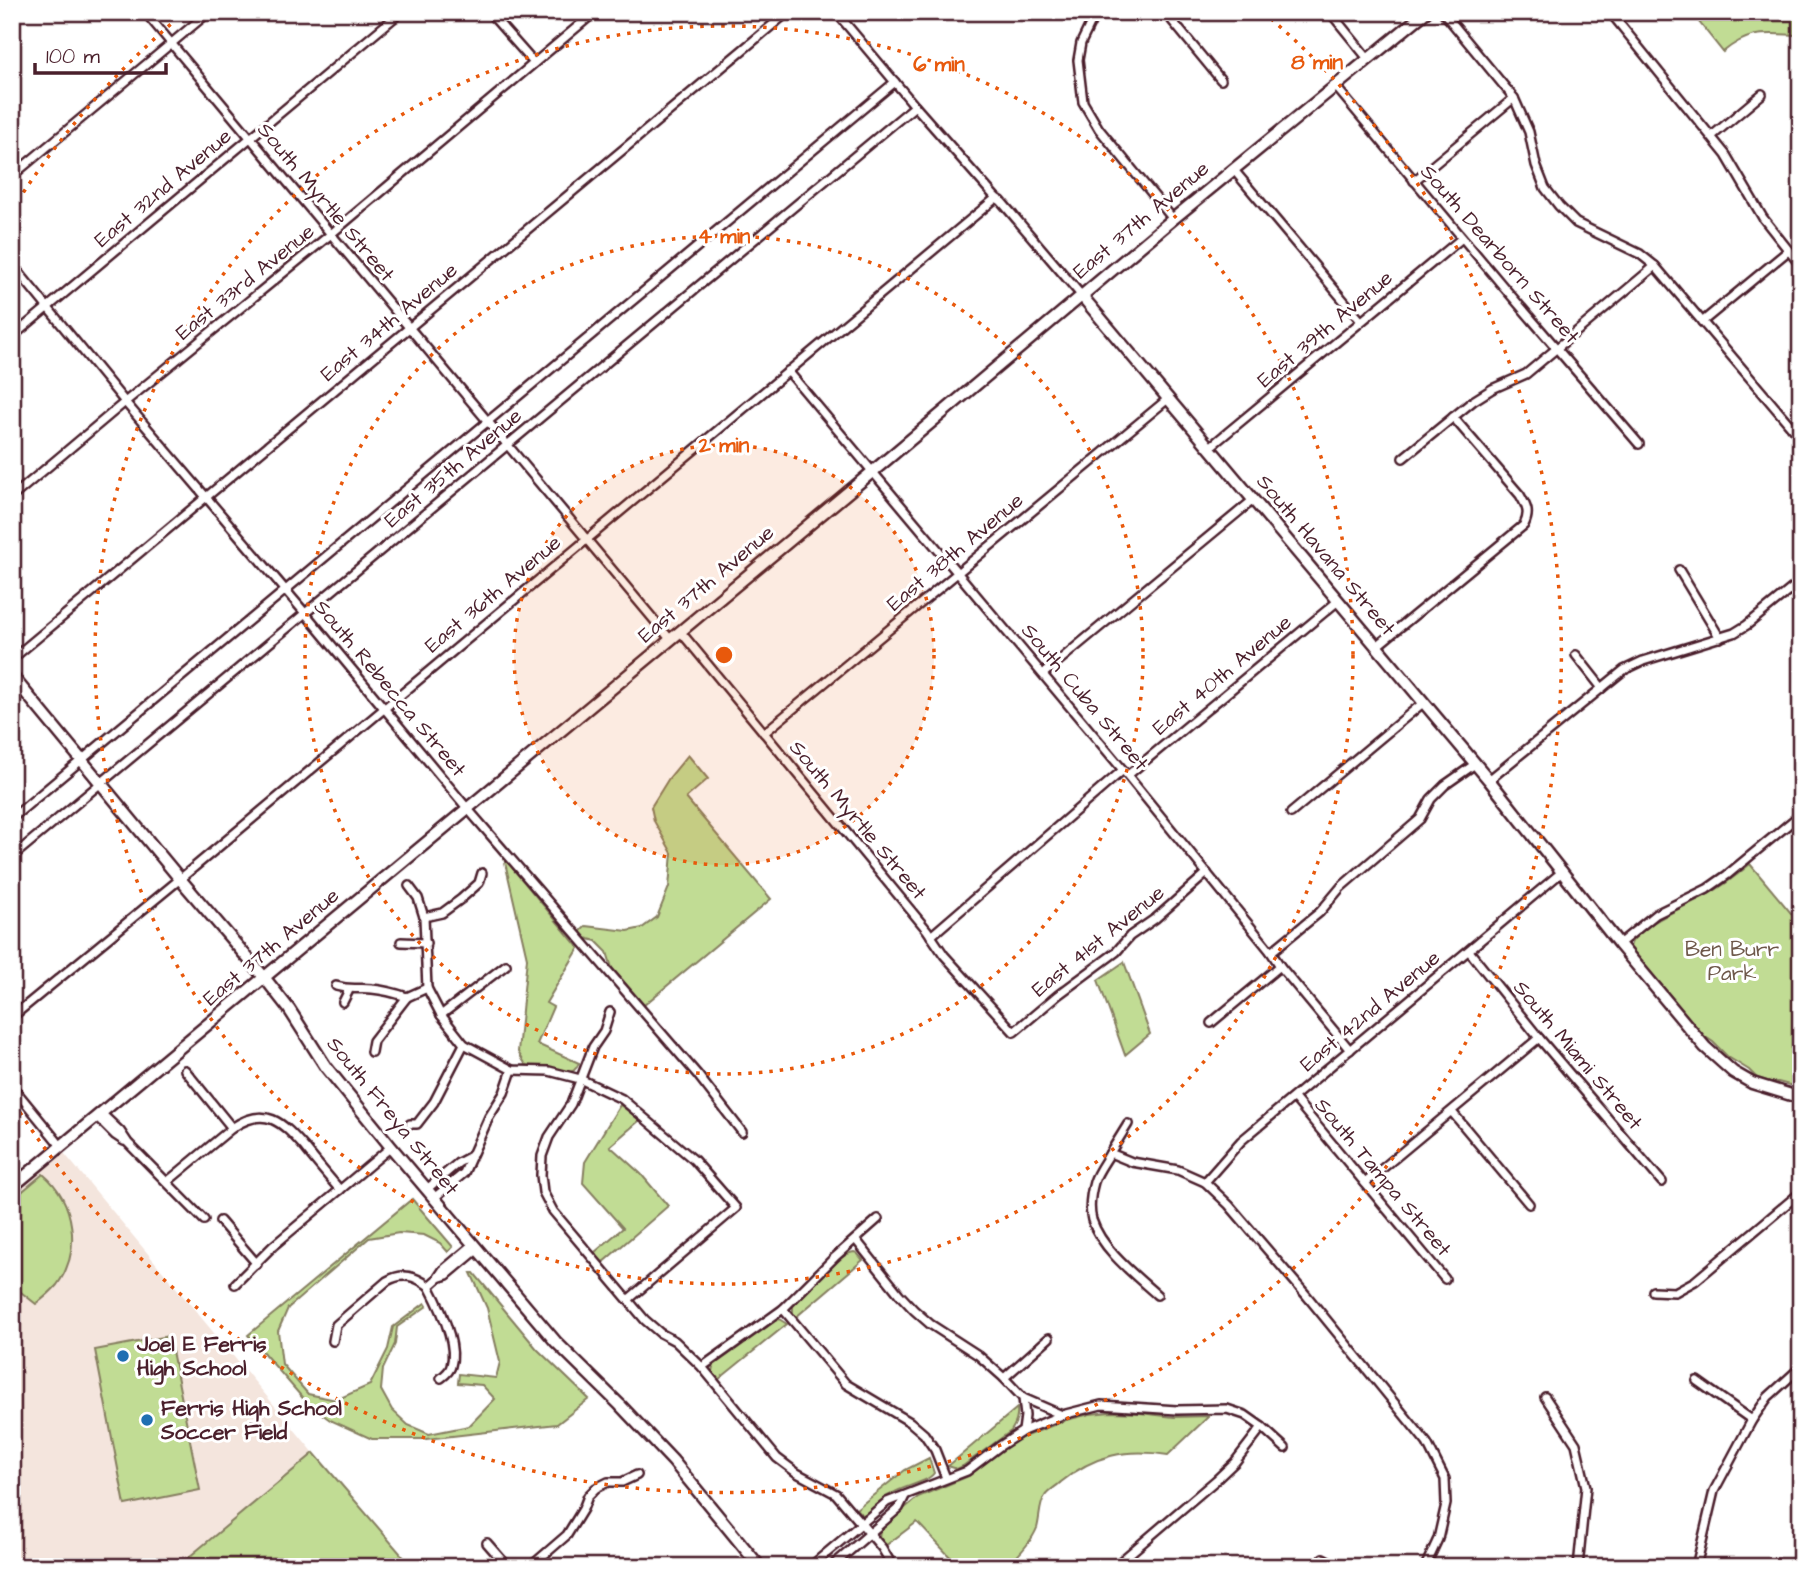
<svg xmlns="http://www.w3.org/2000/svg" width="1813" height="1579" font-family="'Architects Daughter',sans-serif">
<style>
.built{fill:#f4e5dd}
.green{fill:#c1dc94;stroke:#867e60;stroke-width:2}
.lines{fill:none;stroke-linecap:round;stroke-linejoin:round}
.street-casing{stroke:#4a1f2b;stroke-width:12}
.secondary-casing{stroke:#4a1f2b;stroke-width:15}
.street{stroke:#fff;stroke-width:7}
.secondary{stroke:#fff;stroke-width:10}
.ring{fill:none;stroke:#e8590c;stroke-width:3.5;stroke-dasharray:3.5 7}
.poi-dot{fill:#1f6fb2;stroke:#fff;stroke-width:2.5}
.labels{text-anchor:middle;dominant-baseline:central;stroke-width:6;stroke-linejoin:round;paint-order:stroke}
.street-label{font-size:21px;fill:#4a1f2b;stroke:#fff}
.park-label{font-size:21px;fill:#6e584a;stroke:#fff}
.poi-label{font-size:21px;font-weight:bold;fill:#4a1f2b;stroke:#fff;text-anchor:start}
.centre{fill:#e8590c;stroke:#fff;stroke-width:3.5}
.ring-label{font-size:21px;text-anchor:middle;font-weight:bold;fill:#e8590c;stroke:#fff;stroke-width:6;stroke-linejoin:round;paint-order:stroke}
</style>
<rect width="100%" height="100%" fill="#fff"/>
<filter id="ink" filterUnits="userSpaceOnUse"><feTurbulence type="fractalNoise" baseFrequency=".0143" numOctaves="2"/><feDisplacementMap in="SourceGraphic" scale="14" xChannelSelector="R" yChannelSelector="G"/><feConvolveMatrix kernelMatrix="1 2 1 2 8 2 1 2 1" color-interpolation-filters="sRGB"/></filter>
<g filter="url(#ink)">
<path class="built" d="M64,1153L314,1453L177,1567H12V1197Z"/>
<g class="green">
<path d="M1691,12H1801V35C1766,34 1751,29 1723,52Z"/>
<path d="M688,755L708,779L686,798L771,899L644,1005L612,968L607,952L596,941L585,938L580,932L586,926L628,931L642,928L657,917L669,887L672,853L654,821L651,807L669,778Z"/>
<path d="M504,858L579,948L546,1003L553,1007L537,1044L579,1063C576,1070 573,1072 566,1073L526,1065L518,1052L527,958Z"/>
<path d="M1750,864L1801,925V1088L1778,1082H1770L1757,1078L1749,1070L1728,1057L1713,1042L1704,1036L1630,947C1634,926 1687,906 1705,896C1722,887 1736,876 1750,864Z"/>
<path d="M1124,962L1150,1034L1125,1055L1098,980Z"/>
<path d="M620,1105L640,1120L610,1146L641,1174L668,1206L602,1263L594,1253L623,1228L583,1183L585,1162Z"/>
<path d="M43,1174C75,1201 82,1251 57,1285C51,1292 44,1298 36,1304L12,1285V1200Z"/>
<path d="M412,1199L453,1247L448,1252L440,1243L424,1235L399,1233L369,1238L288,1308L278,1331L282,1364L308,1394L336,1400L370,1385L388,1349L393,1327L425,1303L427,1306L397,1327L395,1344L383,1369L381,1390L392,1410L408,1425L429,1434L469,1426L495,1399L482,1385L458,1383L459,1374L496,1378L500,1362L487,1308L471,1273H474L537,1349L589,1399L557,1424L426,1439H372L330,1420L307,1403L248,1335Z"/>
<path d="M854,1252L857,1253L863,1260L796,1317L793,1313V1306C806,1293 837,1254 854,1252Z"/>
<path d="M779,1319L787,1324L718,1380C713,1375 710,1372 714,1365L775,1321Z"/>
<path d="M169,1336L200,1490L125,1505L95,1350Z"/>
<path d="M1017,1408C1018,1418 1016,1423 1011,1431L963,1466L957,1469L948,1466Z"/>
<path d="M1110,1412L1140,1413L1174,1417L1209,1416L1168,1455C1127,1448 1094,1455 1061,1482C1057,1486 1048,1491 1045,1496C1039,1504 1040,1518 1037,1528C1031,1543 1019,1555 1007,1566L964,1567L953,1560L917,1522L885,1546L879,1538L880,1529L918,1497L969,1476L1002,1449L1021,1438L1066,1420L1090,1414Z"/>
<path d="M314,1453L412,1567H177Z"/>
<path d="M929,1458L934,1473C927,1483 904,1486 893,1493C883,1498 874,1506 866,1514L862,1515L856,1509L905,1470Z"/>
</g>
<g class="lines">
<defs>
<g id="street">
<path d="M145,12L670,639"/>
<path d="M489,12L534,63"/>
<path d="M836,12L915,106L996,198L1001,201L1081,295"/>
<path d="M1096,12L1081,43L1078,60L1083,102L1099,129L1173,219"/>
<path d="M1165,12L1221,80"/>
<path d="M1330,12L1369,60"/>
<path d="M1443,12L1514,98L1529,132L1536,165L1545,188L1559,206L1576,223L1640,254L1655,266L1795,431"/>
<path d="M1610,12L1726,155L1763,218L1801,266"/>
<path d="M12,15L15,12"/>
<path d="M1336,87L1502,285L1639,444"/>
<path d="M1712,136L1762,94"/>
<path d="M1233,169L1361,321"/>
<path d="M12,176L209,12"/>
<path d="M1414,181L1514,98"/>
<path d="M12,264L125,402L305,613L467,808L697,1074L742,1132"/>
<path d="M1702,322L1788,251"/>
<path d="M12,337L401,12"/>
<path d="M788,371L1123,770L1271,952L1280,966L1350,1050"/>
<path d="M1210,447L1462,238"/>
<path d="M1403,458L1473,401L1492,389L1526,374L1655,266"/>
<path d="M12,497L125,402L331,234L595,12"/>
<path d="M1679,570L1720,638"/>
<path d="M680,631L927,930L944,955L1014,1032L1058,995L1116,952L1130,936L1156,918L1207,873"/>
<path d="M1377,646L1524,525C1530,513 1527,507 1520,495L1453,417"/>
<path d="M1576,655L1602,688"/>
<path d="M12,659L788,12"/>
<path d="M1043,674L1253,500"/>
<path d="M764,733L1169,398"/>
<path d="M1128,775L1338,601"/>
<path d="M1489,780L1624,670L1643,661L1734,633L1747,625L1801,581"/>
<path d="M1291,813L1424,702"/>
<path d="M12,818L895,82"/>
<path d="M12,857L915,106"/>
<path d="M409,886L418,898L424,917L427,988L441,1015L464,1044L512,1070L549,1071L580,1079L622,1099L694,1160L736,1208L629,1299"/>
<path d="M424,917L442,913L461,899L479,883L482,873"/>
<path d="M931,936L1123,770"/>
<path d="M401,942L426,943"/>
<path d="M1619,944L1656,914L1707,889L1727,875L1801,814"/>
<path d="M1469,951L1539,1038L1662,1182"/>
<path d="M1271,952L1320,912L1341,887L1420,819L1431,799L1445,785L1475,764"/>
<path d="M336,986C353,991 357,987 372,989C384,990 395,993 407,997L427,988"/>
<path d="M343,1002L349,990"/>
<path d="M610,1012L604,1031L593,1047L571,1104L549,1137L542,1156L541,1175L543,1192L553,1211L645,1320L660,1333L675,1341L702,1367L777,1458L797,1473L836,1494L882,1548L893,1567"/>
<path d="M441,1015L506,965"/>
<path d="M12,1017L180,879L996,198"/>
<path d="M1211,1023L1280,966"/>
<path d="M371,1052L373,1041L407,997"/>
<path d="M185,1070L232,1128"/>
<path d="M12,1086L61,1146"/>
<path d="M1294,1098L1445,1279"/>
<path d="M1452,1112L1529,1204"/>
<path d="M101,1113L120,1131L128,1143L204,1220"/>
<path d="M97,1117L115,1135L124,1141"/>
<path d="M410,1124H417L434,1102L464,1044"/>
<path d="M1128,1124L1110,1153L1132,1162L1178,1170L1205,1182L1229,1205L1307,1296L1427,1443L1445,1479L1446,1504L1438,1539L1425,1567"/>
<path d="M1110,1153C1105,1162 1097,1172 1094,1182C1091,1193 1089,1209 1092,1220C1102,1250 1135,1275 1157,1295"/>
<path d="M167,1182L232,1128C266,1105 282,1122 305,1148C316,1162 328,1176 340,1190"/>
<path d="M1205,1182L1241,1141L1563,871"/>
<path d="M1365,1183L1539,1038"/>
<path d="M427,1189L458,1163L471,1156"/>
<path d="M434,1198L464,1173L489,1117L504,1093L512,1070"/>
<path d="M220,1221L257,1264"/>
<path d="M856,1240L899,1294L914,1310L930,1324L978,1355L1004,1378L1023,1398L1062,1415"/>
<path d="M438,1278L447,1275L478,1249"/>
<path d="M235,1284L273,1246L391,1147"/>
<path d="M429,1286C439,1305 458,1344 451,1366C450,1371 445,1375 441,1378"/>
<path d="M1653,1291L1675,1292L1695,1281L1801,1192"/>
<path d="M783,1309L846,1384L910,1422L924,1434L935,1450L946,1478"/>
<path d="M333,1341L336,1325L387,1281C403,1272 415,1276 429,1286L437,1279L443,1270L474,1244"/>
<path d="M702,1367L783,1309L835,1257L878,1219"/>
<path d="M1004,1378L1049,1338"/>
<path d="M1697,1381L1752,1420"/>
<path d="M1545,1397L1576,1444L1586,1487L1578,1567"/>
<path d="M1023,1398L1025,1416L1023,1431"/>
<path d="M487,1543L508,1567"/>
<path d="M1323,1558L1340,1567"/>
<path d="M530,1567L567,1535L583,1509L588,1496L596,1488L608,1482H622L637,1475"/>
<path d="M810,1567L887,1502L967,1471L1000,1446L1023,1431L1062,1415L1101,1405L1177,1410L1227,1409L1245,1415L1262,1427L1285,1448"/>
<path d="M831,1567L899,1508L905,1496"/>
<path d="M1114,1567L1216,1480L1235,1462L1262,1427"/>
<path d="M1696,1567L1714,1491L1752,1420L1768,1397L1801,1367"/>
</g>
<g id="secondary">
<path d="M1081,295L1489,780L1619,944L1705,1047L1733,1072L1752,1083L1801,1098"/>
<path d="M12,676L180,879L264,977L289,1009L326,1067L391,1147L556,1342L620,1405L673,1461L760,1567"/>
<path d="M12,1187L865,478L1173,219L1426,12"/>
</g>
</defs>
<use href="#street" class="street-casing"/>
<use href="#secondary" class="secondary-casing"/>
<use href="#street" class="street"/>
<use href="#secondary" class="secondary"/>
</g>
</g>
<circle cx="724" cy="655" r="210" fill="#e8590c" fill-opacity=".12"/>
<g class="ring">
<circle cx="724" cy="655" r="210"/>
<circle cx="724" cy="655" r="419"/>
<circle cx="724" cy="655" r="629"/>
<path d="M12 210A839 839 0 0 1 185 12M1263 12A839 839 0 1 1 12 1100"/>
</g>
<g class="poi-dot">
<circle cx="123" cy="1356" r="7"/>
<circle cx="147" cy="1420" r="7"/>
</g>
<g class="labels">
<g class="street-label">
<text transform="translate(163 188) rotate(-40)">East 32nd Avenue</text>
<text transform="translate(326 202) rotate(50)">South Myrtle Street</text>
<text transform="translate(1141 220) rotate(-40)">East 37th Avenue</text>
<text transform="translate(1500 254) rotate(49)">South Dearborn Street</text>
<text transform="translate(245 282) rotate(-39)">East 33rd Avenue</text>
<text transform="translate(389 322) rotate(-40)">East 34th Avenue</text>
<text transform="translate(1325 329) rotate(-40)">East 39th Avenue</text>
<text transform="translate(453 468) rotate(-40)">East 35th Avenue</text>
<text transform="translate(955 552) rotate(-40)">East 38th Avenue</text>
<text transform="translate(1326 555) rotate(50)">South Havana Street</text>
<text transform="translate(706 584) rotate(-40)">East 37th Avenue</text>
<text transform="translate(493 594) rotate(-40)">East 36th Avenue</text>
<text transform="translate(1222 675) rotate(-40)">East 40th Avenue</text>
<text transform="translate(390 688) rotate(50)">South Rebecca Street</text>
<text transform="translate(1085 697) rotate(50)">South Cuba Street</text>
<text transform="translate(858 820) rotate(50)">South Myrtle Street</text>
<text transform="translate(1098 941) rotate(-39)">East 41st Avenue</text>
<text transform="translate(271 947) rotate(-40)">East 37th Avenue</text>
<text transform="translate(1370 1011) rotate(-40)">East 42nd Avenue</text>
<text transform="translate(1578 1055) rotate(50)">South Miami Street</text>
<text transform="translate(393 1116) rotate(51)">South Freya Street</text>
<text transform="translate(1383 1177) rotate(50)">South Tampa Street</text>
</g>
<g class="park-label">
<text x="1732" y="949">Ben Burr<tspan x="1732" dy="24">Park</tspan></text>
</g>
<g class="poi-label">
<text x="137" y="1344">Joel E Ferris<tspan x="137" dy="24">High School</tspan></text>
<text x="161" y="1408">Ferris High School<tspan x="161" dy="24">Soccer Field</tspan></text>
</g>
</g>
<circle cx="724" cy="655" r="10" class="centre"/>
<g class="ring-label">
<text x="1317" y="69">8 min</text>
<text x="939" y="71">6 min</text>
<text x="724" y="243">4 min</text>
<text x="724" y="452">2 min</text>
</g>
<rect width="1813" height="1579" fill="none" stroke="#fff" stroke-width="42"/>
<rect x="21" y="21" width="1771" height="1537" fill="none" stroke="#4a1f2b" stroke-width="2.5" filter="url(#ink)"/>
<path d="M35 63v10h131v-10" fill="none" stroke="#4a1f2b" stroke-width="3.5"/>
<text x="46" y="63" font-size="21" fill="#4a1f2b" stroke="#ffffff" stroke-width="5" paint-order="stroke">100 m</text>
</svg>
